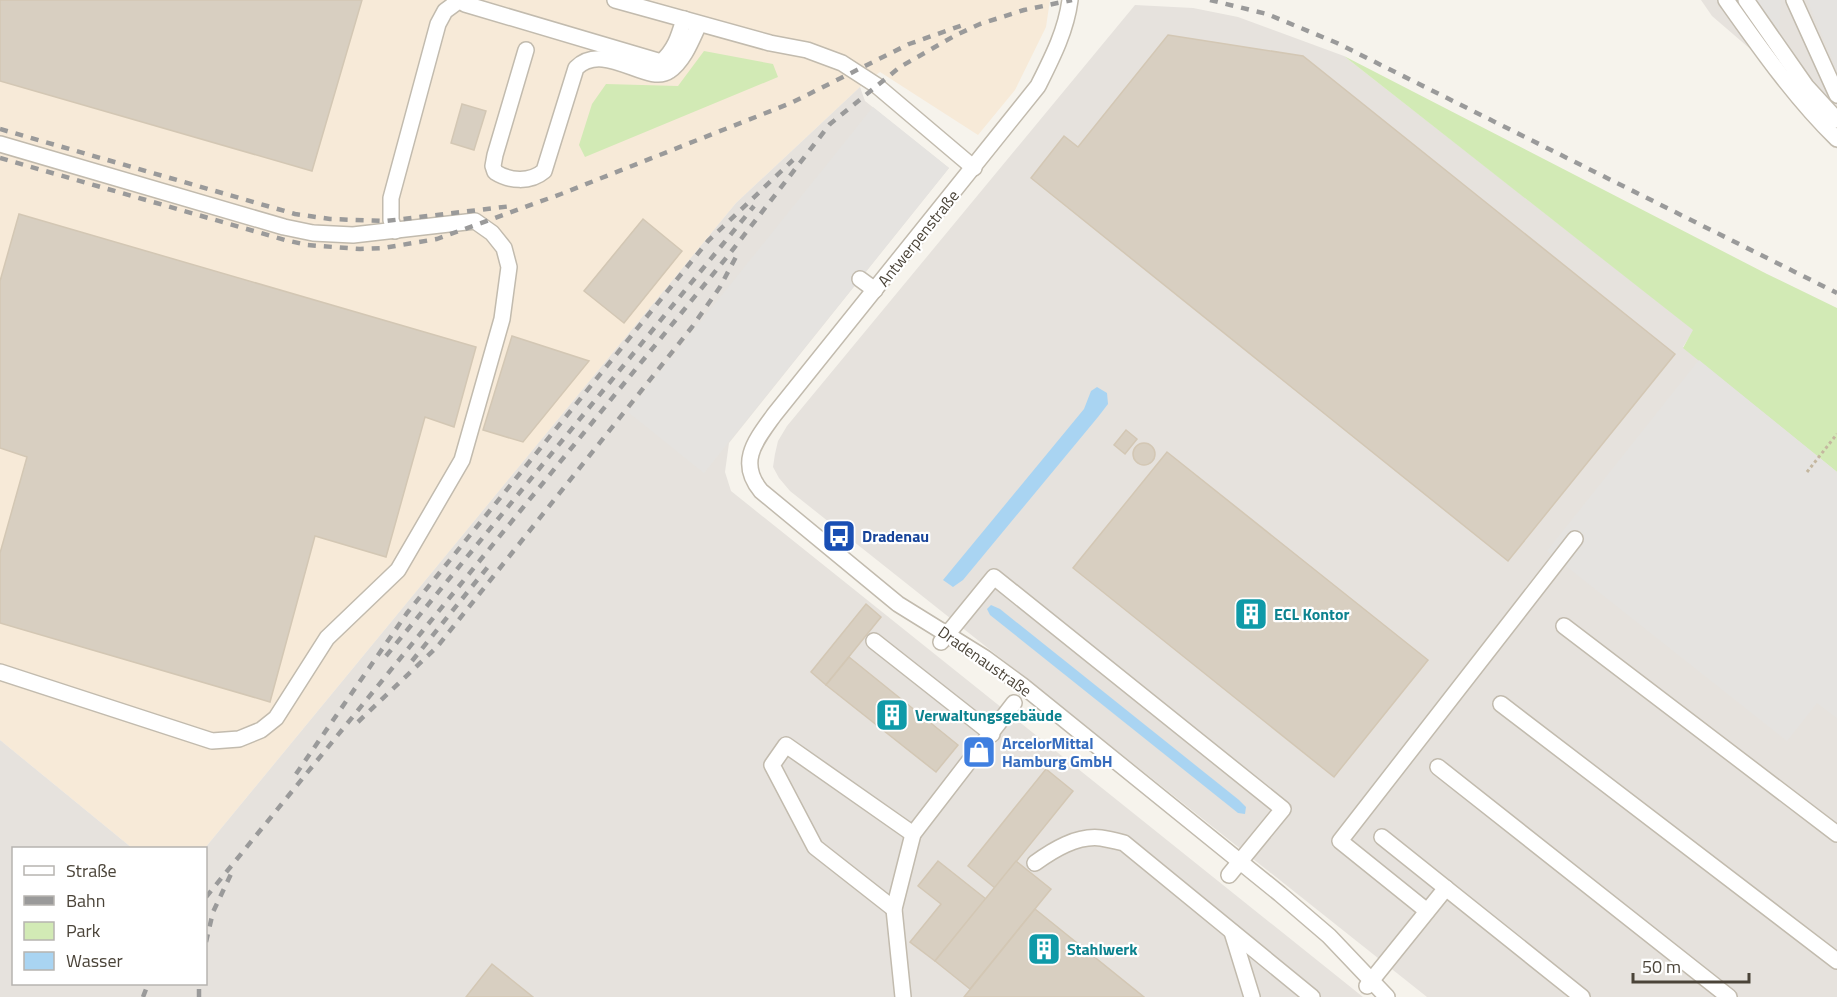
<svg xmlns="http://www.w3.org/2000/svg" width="1837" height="997" font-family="'Titillium Web',sans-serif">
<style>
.commercial{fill:#f7ead8}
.industrial{fill:#e6e2dd}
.green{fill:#d2eab5}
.parking{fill:#e5e3e0}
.water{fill:#a9d4f2}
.building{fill:#d8cfc1;stroke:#d3c7b4;stroke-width:1.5}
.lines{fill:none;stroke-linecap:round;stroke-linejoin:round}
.minor-casing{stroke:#c2bbae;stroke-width:18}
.path{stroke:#c4b79f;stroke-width:3;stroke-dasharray:3 3;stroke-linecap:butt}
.minor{stroke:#fff;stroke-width:15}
.rail{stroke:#9a9a9a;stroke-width:4.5;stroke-dasharray:8 8;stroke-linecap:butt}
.labels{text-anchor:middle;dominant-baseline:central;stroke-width:4.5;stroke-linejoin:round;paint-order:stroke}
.street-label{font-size:16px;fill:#4b4439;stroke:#fff}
.transit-label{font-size:16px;font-weight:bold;fill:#164399;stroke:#fff;text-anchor:start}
.culture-label{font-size:16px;font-weight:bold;fill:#0d838f;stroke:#fff;text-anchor:start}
.shop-label{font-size:16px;font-weight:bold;fill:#366cbe;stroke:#fff;text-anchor:start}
</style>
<rect width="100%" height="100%" fill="#f6f3ec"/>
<path class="commercial" d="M0,0H1050L1046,27L1015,90L978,135L880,72L860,87L736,203L205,848H132L0,740Z"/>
<g class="industrial">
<path d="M1701,0H1837V149L1814,126L1755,53L1712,16Z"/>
<path d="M1135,5L1193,8L1238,17L1344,56L1694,330L1683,347L1837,472V997H1427L790,491L779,478L773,467L775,454L778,441L787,426Z"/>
<path d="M860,87L865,101L949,168L729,443L725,472L731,491L1363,997H0V740L132,848H14V984H206L205,848L736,203Z"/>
</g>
<g class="green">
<path d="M704,51L773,64L778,77L585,157L579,145L592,104L606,84L678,86Z"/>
<path d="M1344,56L1767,274L1837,308V472L1683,348L1693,330Z"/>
</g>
<g class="parking">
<path d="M1755,0H1781L1779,36Z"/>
<path d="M1807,0H1837V71Z"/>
<path d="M873,107L949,168L704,473L628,412Z"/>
<path d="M1699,360L1837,472V718L1817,703L1787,741L1547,551Z"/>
</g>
<g class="water">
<path d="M1097,387L1107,393L1108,404L1098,417L963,580L953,587L943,580L1084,409L1091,391Z"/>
<path d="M991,605L1000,609L1239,800L1246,807L1245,814L1238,813L990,615L987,609Z"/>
</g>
<g class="building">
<path d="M0,0H362L312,171L0,81Z"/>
<path d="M1168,35L1303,56L1675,354L1508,561L1031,178L1064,136L1078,147Z"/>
<path d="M462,104L486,111L474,150L451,143Z"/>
<path d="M19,214L476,347L454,427L425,417L386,557L315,536L270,702L0,623V553L27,457L0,448V281Z"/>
<path d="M643,219L682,251L624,323L584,291Z"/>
<path d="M512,336L589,361L523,442L483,430Z"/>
<path d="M1126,430L1137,439L1125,454L1114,445Z"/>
<circle cx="1144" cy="454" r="11"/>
<path d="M1167,452L1428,660L1334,777L1073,568Z"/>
<path d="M866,604L881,617L826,685L811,672Z"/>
<path d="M849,657L958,745L936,772L826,685Z"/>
<path d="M1046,769L1073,791L995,888L968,866Z"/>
<path d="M938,861L986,899L935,961L910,942L941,904L918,886Z"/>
<path d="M1016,861L1051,889L970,989L935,961Z"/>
<path d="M1035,909L1144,997H964Z"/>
<path d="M492,964L533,997H466Z"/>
</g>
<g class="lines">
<defs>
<g id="minor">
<path d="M464,0L465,4L661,62C675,50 679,36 684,19"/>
<path d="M615,0L770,43L807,50L842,63L876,85L974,168"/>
<path d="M1070,0C1066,31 1052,58 1038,86L774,415C756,440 737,462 761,491L898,604L985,658L1023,686L1280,894L1329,936L1387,997"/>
<path d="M1726,0C1760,48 1795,98 1837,139"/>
<path d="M1746,0L1806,86L1837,120"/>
<path d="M1794,0L1837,95"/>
<path d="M526,50L495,155L493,166L495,172C509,181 530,183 544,171L576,68C604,40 648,86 669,71C684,61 692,39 699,24"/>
<path d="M0,144L284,227L313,233L353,235L475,221L492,233L504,248L509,267L502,319L462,460L398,570L327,638L276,718L261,730L239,739L212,741L0,672"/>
<path d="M395,231L391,220V198L438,24L445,11L460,0"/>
<path d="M860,279L875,290"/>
<path d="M1564,626L1837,834"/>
<path d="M874,641L992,734"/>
<path d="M941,642L994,577L1283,809L1229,875"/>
<path d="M1501,704L1837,961"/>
<path d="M1438,767L1729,997"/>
<path d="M1382,837L1582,997"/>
<path d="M1035,863C1053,850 1077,835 1101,838C1108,839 1116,841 1124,843L1312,997"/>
<path d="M894,909L815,847L772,765L786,745L913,834"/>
<path d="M1427,911L1340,841L1575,539"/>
<path d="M1232,932L1252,997"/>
<path d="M1367,986L1446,888"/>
<path d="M903,997L894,909L913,834L1014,703"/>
</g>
</defs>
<use href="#minor" class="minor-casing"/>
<path class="path" d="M1807,472L1837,434"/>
<use href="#minor" class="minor"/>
<g class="rail">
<path d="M1210,0L1267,14L1337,43L1837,293"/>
<path d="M0,129L295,214L330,219L386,221L512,206"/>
<path d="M0,158L285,240L307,245L360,249L383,248L437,239L561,194L791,103L909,44L963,25"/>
<path d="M386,656L754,206"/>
<path d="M412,661L491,563"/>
<path d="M358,722L437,647L692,327L720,287L737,255"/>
<path d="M296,774L407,613L708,241L793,160"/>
<path d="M206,897L731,252L830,124L900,67L956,35L980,24L1024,10L1072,0"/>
<path d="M206,942L213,912L231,874"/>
<path d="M143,997L148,984"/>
<path d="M199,997V984"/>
</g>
</g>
<defs>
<symbol id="bus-square" viewBox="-11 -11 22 22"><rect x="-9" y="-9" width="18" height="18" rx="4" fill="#1a4fb4" stroke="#fff"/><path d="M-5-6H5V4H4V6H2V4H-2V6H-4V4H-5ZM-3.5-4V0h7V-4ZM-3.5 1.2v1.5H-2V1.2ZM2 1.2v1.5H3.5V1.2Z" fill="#fff"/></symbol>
<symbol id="building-square" viewBox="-11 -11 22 22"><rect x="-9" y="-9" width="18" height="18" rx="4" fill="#0f9aa8" stroke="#fff"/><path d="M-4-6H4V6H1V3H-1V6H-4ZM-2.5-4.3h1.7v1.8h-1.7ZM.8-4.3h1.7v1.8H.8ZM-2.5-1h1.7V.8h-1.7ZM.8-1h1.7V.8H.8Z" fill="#fff"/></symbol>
<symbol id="shop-square" viewBox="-11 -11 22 22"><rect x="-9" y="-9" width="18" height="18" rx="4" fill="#3f7fe0" stroke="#fff"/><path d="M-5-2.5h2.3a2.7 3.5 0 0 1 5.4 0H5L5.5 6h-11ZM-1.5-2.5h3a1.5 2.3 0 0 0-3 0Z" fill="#fff"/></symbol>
</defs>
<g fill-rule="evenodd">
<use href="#bus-square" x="820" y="517" width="38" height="38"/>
<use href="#building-square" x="1232" y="595" width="38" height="38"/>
<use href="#building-square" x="873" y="696" width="38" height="38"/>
<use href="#shop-square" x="960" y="733" width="38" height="38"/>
<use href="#building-square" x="1025" y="930" width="38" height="38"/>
</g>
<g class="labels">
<g class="street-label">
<text transform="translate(918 238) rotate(-51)">Antwerpenstraße</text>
<text transform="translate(985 661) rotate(35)">Dradenaustraße</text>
</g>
<g class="transit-label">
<text x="862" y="536">Dradenau</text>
</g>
<g class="culture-label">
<text x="1274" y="614">ECL Kontor</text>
<text x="915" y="715">Verwaltungsgebäude</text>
<text x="1067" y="949">Stahlwerk</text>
</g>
<g class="shop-label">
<text x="1002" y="743">ArcelorMittal<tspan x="1002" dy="18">Hamburg GmbH</tspan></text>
</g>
</g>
<rect x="12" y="847" width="195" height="138" fill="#ffffff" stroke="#b7b4b0" stroke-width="1.5"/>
<rect x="24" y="866" width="30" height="9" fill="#ffffff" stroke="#b7b4b0" stroke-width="1.5"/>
<text x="66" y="877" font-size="18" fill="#4b4439">Straße</text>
<rect x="24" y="896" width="30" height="9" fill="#9a9a9a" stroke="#b7b4b0" stroke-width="1.5"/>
<text x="66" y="907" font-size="18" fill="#4b4439">Bahn</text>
<rect x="24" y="922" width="30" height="18" fill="#d2eab5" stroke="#b7b4b0" stroke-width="1.5"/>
<text x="66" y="937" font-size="18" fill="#4b4439">Park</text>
<rect x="24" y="952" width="30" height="18" fill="#a9d4f2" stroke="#b7b4b0" stroke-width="1.5"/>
<text x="66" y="967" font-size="18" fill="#4b4439">Wasser</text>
<path d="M1633 973v9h116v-9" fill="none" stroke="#4b4439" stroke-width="3"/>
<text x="1642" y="973" font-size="18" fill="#4b4439" stroke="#ffffff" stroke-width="4.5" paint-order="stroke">50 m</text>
</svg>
